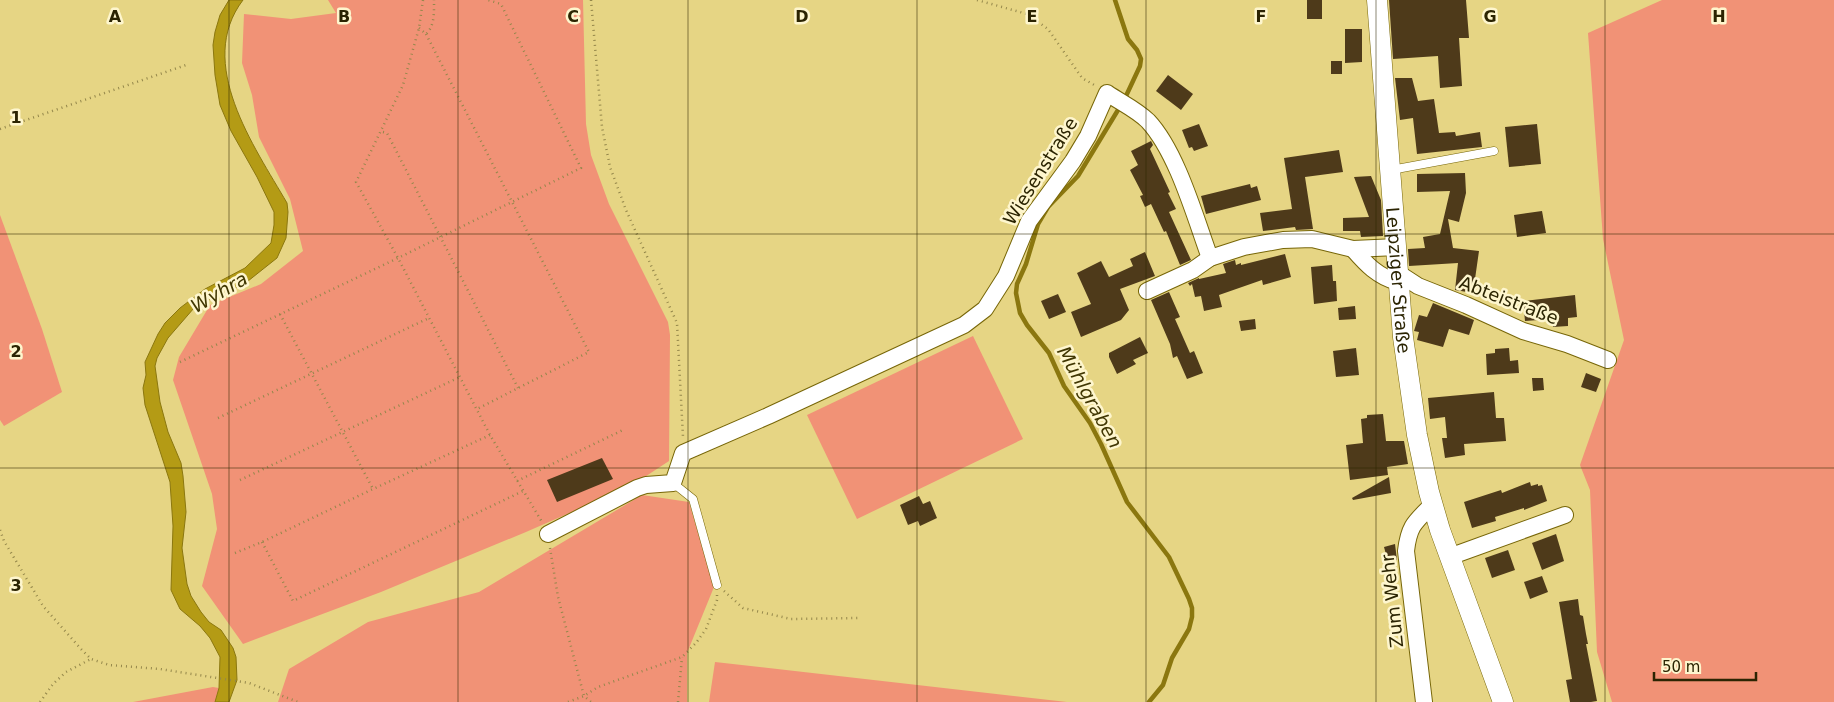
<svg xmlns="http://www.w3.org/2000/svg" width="1834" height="702" font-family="'DejaVu Sans',sans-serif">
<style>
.green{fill:#f19276}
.water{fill:#b49b15;stroke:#8b770f}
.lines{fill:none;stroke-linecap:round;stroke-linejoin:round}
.stream{stroke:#8b770f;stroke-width:4.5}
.building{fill:#4e3a1a}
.service-casing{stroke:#776608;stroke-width:9}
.minor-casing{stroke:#776608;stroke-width:18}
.tertiary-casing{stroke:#776608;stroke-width:21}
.path{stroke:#94874b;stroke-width:2.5;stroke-dasharray:1 4;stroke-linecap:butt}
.service{stroke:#fff;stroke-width:8}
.minor{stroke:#fff;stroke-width:16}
.tertiary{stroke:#fff;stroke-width:20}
.grid{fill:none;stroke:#2b2402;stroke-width:1;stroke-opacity:0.55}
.labels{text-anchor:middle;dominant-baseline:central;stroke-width:5;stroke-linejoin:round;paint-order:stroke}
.street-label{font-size:18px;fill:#2b2402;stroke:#fef6ce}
.water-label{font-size:19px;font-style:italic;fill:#413703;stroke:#fef6ce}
.grid-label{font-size:16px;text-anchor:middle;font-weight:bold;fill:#2b2402;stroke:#fef6ce;stroke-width:5;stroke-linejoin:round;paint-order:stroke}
</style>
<rect width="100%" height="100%" fill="#e6d584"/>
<g class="green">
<path d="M328,0H583L586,124L591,155L609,204L668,322L670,335L669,461L631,486L526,532L381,592L243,644L202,586L217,529L212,494L173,380L179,357L210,305L261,284L303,251L290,199L259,137L252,95L242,63L244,14L291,19L336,13Z"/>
<path d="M1662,0H1834V702H1612L1597,652L1590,490L1580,465L1624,340L1603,239L1588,33Z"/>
<path d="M0,215L42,329L62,392L4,426L0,420Z"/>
<path d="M973,336L1023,439L857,519L807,415Z"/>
<path d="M642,495L689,502L714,587L687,653V702H278L289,669L368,622L479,592Z"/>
<path d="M715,662L1067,702H709Z"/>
<path d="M213,687L219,688L215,702H133Z"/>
</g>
<path class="water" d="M229,0H243C195,63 254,146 287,203L288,212L286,238L277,258L243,285L218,295L194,308L168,338L157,358L155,366L160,402L168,432L181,463L183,476L186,512L182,548L187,584L191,596L201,612L209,622L221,630L233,648L236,657L237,680L229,702H215L219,688L220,657L210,638L200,626L180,609L171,590L173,526L170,482L145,405L143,388L146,375L145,362L158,334L165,323L180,308L205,289L245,268L271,243L274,225V212L257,177L231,131L220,105L215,75L213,45L215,32L220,15Z"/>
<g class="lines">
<g class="stream">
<path d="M1115,0L1128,39L1137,50L1141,59L1140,66L1126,96"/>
<path d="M1118,110L1078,176L1048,207L1038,224L1026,264L1017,284L1016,293L1020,313L1027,325L1049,353L1064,386L1090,423L1101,444L1127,502L1169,557L1189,599L1192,608V617L1189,629L1172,658L1163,685L1149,702"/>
</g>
</g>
<g class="building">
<rect x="1307" y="0" width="15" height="19"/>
<path d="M1389,0H1466L1469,38H1459L1462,86L1440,88L1438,56L1393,59Z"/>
<path d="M1345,29H1362V62L1345,63Z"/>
<rect x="1331" y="61" width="11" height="13"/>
<path d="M1168,75L1193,94L1181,110L1156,91Z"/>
<path d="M1395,78H1412L1418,101L1434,99L1439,133L1455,132L1456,136L1480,132L1482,147L1417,154L1413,118L1400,120Z"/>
<path d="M1199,124L1208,146L1194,151L1192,147L1189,148L1182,130Z"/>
<path d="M1537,124L1541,164L1509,167L1505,127Z"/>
<path d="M1151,141L1153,145L1150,149L1170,192L1168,193L1176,209L1169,212L1191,260L1180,265L1166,231L1164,232L1151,204L1145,207L1140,196L1143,195L1130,170L1138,165L1131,151Z"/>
<path d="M1339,150L1343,172L1305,177L1313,229L1296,230L1295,227L1263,231L1260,213L1292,209L1284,158Z"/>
<path d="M1465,173L1466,193L1459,222L1448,219L1453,248L1479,251L1473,293L1455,290L1458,263L1409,266L1408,249L1425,248L1423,237L1440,234L1450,191L1417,192V174Z"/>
<path d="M1371,176L1381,200L1383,236L1361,237L1360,231H1343V218L1369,217L1354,177Z"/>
<path d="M1250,184L1251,188L1257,186L1261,200L1206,214L1201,196Z"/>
<path d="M1542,211L1546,233L1517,237L1514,215Z"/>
<path d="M1145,252L1155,276L1120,289L1129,310L1121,320L1081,337L1071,312L1091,304L1077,273L1101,261L1109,277L1133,266L1130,259Z"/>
<path d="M1285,254L1291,277L1263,285L1262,280L1219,295L1222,307L1204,311L1201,296L1195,297L1192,284L1190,286L1188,283L1199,278V279L1226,273L1223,264L1235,260L1236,265L1241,263V265Z"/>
<path d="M1332,265L1333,281H1336L1337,301L1314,304L1311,267Z"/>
<path d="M1169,292L1180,317L1175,319L1190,353L1194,351L1203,373L1187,379L1177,356L1173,358L1170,344L1151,300Z"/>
<path d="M1058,294L1066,312L1049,319L1041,301Z"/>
<path d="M1575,295L1577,317L1568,318V326L1553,327L1552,319L1525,321L1523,301Z"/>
<path d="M1433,303L1474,320L1469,335L1449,329L1443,347L1417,340L1419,332L1414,331L1419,315L1427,317Z"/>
<path d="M1355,306L1356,319L1339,320L1338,308Z"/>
<path d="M1255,319L1256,329L1241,331L1239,321Z"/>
<path d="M1140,337L1148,353L1133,360L1136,364L1117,374L1109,357V353Z"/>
<path d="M1356,348L1359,375L1336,377L1333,351Z"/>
<path d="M1509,348L1510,361L1518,360L1519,373L1487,375L1486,354L1495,353V349Z"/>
<path d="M1586,373L1601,379L1596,392L1581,387Z"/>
<path d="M1532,378H1543L1544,390L1533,391Z"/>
<path d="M1494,392L1496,418H1504L1506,441L1464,444L1465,455L1445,458L1442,438H1447L1445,417L1430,419L1428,398Z"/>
<path d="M1383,414L1386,441H1404L1408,464L1387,467L1388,475L1350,480L1346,445L1363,443L1361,419L1367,418V415Z"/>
<path d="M602,458L613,479L557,502L547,480Z"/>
<path d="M1389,477L1391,493L1353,500L1352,498Z"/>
<path d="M1530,482L1531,486L1538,484V486L1542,485L1547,501L1524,510V508L1495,517L1496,521L1472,528L1464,502L1501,490L1502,493Z"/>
<path d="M919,496L923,504L930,501L937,518L920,526L918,521L908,525L900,505Z"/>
<path d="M1556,534L1564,561L1542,570L1532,543Z"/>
<path d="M1395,544L1397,560L1388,562L1384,547Z"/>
<path d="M1508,550L1515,570L1492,578L1485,558Z"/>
<path d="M1542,576L1548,592L1530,599L1524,582Z"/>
<path d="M1578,599L1580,615L1583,616L1586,634L1588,644H1586L1597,701L1591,702H1570L1566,680L1572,679L1559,602Z"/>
</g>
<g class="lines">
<defs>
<g id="service">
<path d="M1391,170L1494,151"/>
<path d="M673,483L693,499L717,585"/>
</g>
<g id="minor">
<path d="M1353,249C1366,264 1378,277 1398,282"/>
<path d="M1398,273L1418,286L1466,305L1523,331L1567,344L1608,360"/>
<path d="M1147,291L1193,270L1210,258L1244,247L1283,240L1312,239L1353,249L1397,247"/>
<path d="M548,534L637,488L646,485L673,483L683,453L768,416L964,325L985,309L1006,276L1029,221L1073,161L1088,136L1107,93C1120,102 1137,110 1148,121C1177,152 1195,217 1210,258"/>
<path d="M1449,557L1565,515"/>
<path d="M1424,702L1406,551C1409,525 1415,522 1433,504"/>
</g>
<g id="tertiary">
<path id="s1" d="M1377,0L1403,337L1417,435L1429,492L1440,530L1503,702"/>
</g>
</defs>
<use href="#service" class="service-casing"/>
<use href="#minor" class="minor-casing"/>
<use href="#tertiary" class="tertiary-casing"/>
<g class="path">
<path d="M423,0L419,28L403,85L356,182L398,258L490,435L542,522"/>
<path d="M591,0L602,127L610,167L626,210L677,323L683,437"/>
<path d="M977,0L1027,14L1048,29L1082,78L1096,86"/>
<path d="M419,28L426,34C435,26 434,11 434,0"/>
<path d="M426,34L589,352L477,409"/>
<path d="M0,129L189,64"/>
<path d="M383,132L387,133L518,388"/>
<path d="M280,314L373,489"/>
<path d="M180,362L398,258L581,168L501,4L488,0"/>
<path d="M218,418L429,318"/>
<path d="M240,480L460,377"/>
<path d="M517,481L625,429"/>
<path d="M0,530L4,541L43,606L81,649L91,659L109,665L160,669L249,683L298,702"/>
<path d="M262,542L293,601L523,491"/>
<path d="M550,548L558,597L584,696L591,702"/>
<path d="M235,553L262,542L373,489L490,435"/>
<path d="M724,591L743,608L791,619L859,618"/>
<path d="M40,702L53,684L66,672L91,659"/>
<path d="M568,702L584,696L598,687L682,657L696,643L706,629L717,600V595"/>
<path d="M678,702L682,657"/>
</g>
<use href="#service" class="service"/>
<use href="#minor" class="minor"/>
<use href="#tertiary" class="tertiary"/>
</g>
<path class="grid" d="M229,0V702M458,0V702M688,0V702M917,0V702M1146,0V702M1376,0V702M1605,0V702M0,234H1834M0,468H1834"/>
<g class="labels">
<g class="street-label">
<text transform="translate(1040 171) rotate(-58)">Wiesenstraße</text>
<text stroke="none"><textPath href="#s1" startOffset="281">Leipziger Straße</textPath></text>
<text transform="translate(1509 300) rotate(21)">Abteistraße</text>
<text transform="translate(1392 601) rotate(-96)">Zum Wehr</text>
</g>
<g class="water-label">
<text transform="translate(219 292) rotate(-30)">Wyhra</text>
<text transform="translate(1090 397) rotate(61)">Mühlgraben</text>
</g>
</g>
<g class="grid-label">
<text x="115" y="22">A</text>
<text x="344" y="22">B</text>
<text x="573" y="22">C</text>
<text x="802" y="22">D</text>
<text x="1032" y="22">E</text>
<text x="1261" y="22">F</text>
<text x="1490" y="22">G</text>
<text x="1719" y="22">H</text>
<text x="16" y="123">1</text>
<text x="16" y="357">2</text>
<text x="16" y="591">3</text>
</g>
<path d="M1654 672v8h102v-8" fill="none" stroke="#2b2402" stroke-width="2.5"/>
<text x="1662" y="672" font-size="15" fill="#2b2402" stroke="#fef6ce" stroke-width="4" paint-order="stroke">50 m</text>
</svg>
